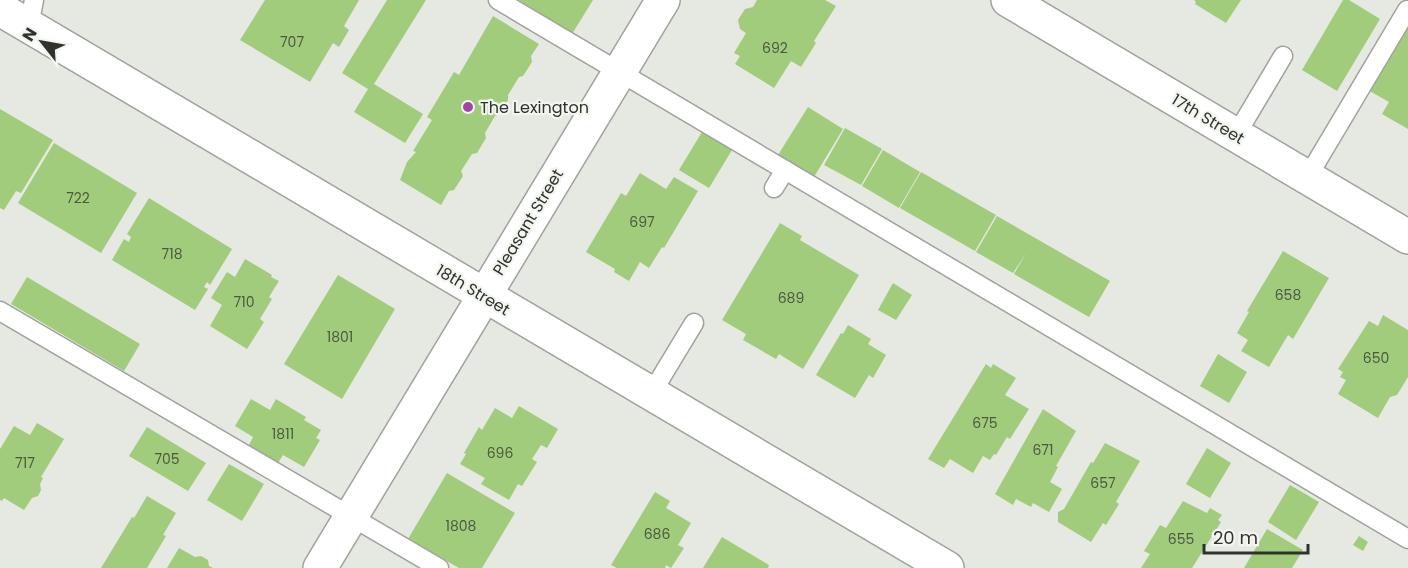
<svg xmlns="http://www.w3.org/2000/svg" width="1408" height="568" font-family="Poppins,sans-serif">
<style>
.building{fill:#a1cc7c}
.lines{fill:none;stroke-linecap:round;stroke-linejoin:round}
.lane-casing{stroke:#a0a39d;stroke-width:21}
.street-casing{stroke:#a0a39d;stroke-width:36}
.lane{stroke:#fff;stroke-width:18}
.street{stroke:#fff;stroke-width:33}
.poi-dot{fill:#a143ab;stroke:#f2f6ef;stroke-width:2}
.labels{text-anchor:middle;dominant-baseline:central;stroke-width:4.5;stroke-linejoin:round;paint-order:stroke}
.number-label{font-size:14px;fill:#4c5842}
.poi-label{font-size:16px;fill:#30322f;stroke:#f2f6ef;text-anchor:start}
.street-label{font-size:16px;fill:#30322f;stroke:#f2f6ef}
</style>
<rect width="100%" height="100%" fill="#e5e9e2"/>
<g class="building">
<path d="M265,0H359L344,26L349,30L339,47L333,43L310,82L240,40Z"/>
<path d="M387,0H426L374,84L423,114L405,143L354,112L368,89L342,73Z"/>
<path d="M519,0H593L572,34Z"/>
<path d="M757,0H825L836,6L814,41L816,43L801,67L791,61L774,88L735,64L740,56L734,53L746,33L740,29L738,20L745,9L753,7Z"/>
<path d="M1194,0H1241L1226,23L1195,4L1196,2Z"/>
<path d="M1343,0H1349L1380,19L1337,91L1302,70Z"/>
<path d="M493,16L539,44L531,56L532,62L523,76L519,77L508,95V100L500,114L495,116L485,133L486,138L477,153L472,154L461,171L463,176L454,190L449,191L441,205L400,180L407,162L416,152L413,151L432,120L427,117L454,72L459,75Z"/>
<path d="M1408,23V129L1382,114L1389,102L1368,90Z"/>
<path d="M808,107L843,129L814,177L778,155Z"/>
<path d="M0,109L53,140L21,193L16,191L4,210L0,208Z"/>
<path d="M845,128L882,149L861,185L824,165Z"/>
<path d="M702,132L732,150L709,188L679,170Z"/>
<path d="M54,143L137,193L101,253L18,203Z"/>
<path d="M883,150L920,172L899,208L862,186Z"/>
<path d="M921,172L996,215L975,251L900,208Z"/>
<path d="M640,173L666,189L674,177L698,191L664,248L662,247L649,268L640,262L629,281L614,272L615,269L586,252L621,193L626,196Z"/>
<path d="M149,198L232,249L210,285L207,282L204,287L208,289L195,310L112,260L124,239L129,242L131,237L127,234Z"/>
<path d="M997,216L1110,281L1089,317L1014,274L1026,253L1013,273L976,252Z"/>
<path d="M780,223L802,236L800,240L859,275L803,369L779,354L776,359L743,340L746,334L722,320Z"/>
<path d="M1283,251L1329,278L1293,339L1288,335L1269,367L1241,351L1248,340L1237,333L1249,312L1247,311Z"/>
<path d="M245,259L272,275L271,277L279,281L269,297L272,299L260,319L264,322L247,349L210,326L222,305L211,298L227,272L235,277Z"/>
<path d="M338,275L395,309L342,399L284,364Z"/>
<path d="M27,277L140,344L124,371L11,304Z"/>
<path d="M893,283L912,295L896,320L878,310Z"/>
<path d="M1383,315L1408,330V377L1397,395L1390,397L1378,418L1338,394L1346,380L1340,377L1343,372L1338,369L1369,321L1378,326Z"/>
<path d="M848,325L871,339L868,344L886,355L873,378L869,375L855,398L816,375L841,333L843,334Z"/>
<path d="M1218,354L1247,372L1229,403L1200,386Z"/>
<path d="M986,364L991,368L993,364L1016,378L1005,395L1029,409L1010,439L1007,437L996,455L994,454L990,460L983,456L973,473L950,459L944,468L928,459Z"/>
<path d="M251,399L270,410L276,399L306,417L304,420L321,430L316,438L320,440L304,467L283,455L278,463L249,445L253,437L235,426Z"/>
<path d="M519,406L558,429L547,448L541,445L532,459L537,462L522,486L518,484L509,500L481,484L485,478L460,464L466,454L464,453L479,427L482,430L495,408L512,418Z"/>
<path d="M1043,409L1076,431L1056,466L1058,467L1050,482L1062,489L1049,512L1033,503L1031,507L1016,499L1013,505L995,494Z"/>
<path d="M37,423L64,439L41,477L43,478L40,484L41,490L38,496L32,498L24,510L4,498L2,501L0,500V449L14,426L30,435Z"/>
<path d="M147,427L206,463L188,491L129,456Z"/>
<path d="M1105,443L1140,461L1116,502L1119,504L1106,525L1103,523L1091,542L1058,522V512L1064,509L1091,462L1093,463Z"/>
<path d="M1207,448L1231,463L1210,498L1186,484Z"/>
<path d="M229,464L264,484L242,521L207,500Z"/>
<path d="M447,473L515,513L482,568H459L408,539Z"/>
<path d="M1290,485L1319,502L1296,540L1268,522Z"/>
<path d="M655,492L670,501L666,508L691,523L678,545L684,548L671,568L666,565L665,568H617L611,565Z"/>
<path d="M147,496L176,513L163,535L166,536L147,568H101L132,517L134,518Z"/>
<path d="M1183,501L1207,513L1210,508L1222,515L1218,520L1221,522L1192,568H1141L1150,554L1144,551L1160,525L1166,528Z"/>
<path d="M1267,529L1303,550L1292,568H1244Z"/>
<path d="M1359,536L1368,542L1363,551L1353,545Z"/>
<path d="M722,537L769,565L768,568H703Z"/>
<path d="M179,548L195,557L201,556L208,560L209,566L213,568H167Z"/>
</g>
<g class="lines">
<defs>
<g id="lane">
<path d="M498,0L1408,539"/>
<path d="M29,26L34,0"/>
<path d="M1236,135L1283,56"/>
<path d="M1307,178L1407,10"/>
<path d="M774,188L785,170"/>
<path d="M0,311L439,568"/>
<path d="M651,394L694,323"/>
</g>
<g id="street">
<path d="M1008,0L1408,237"/>
<path d="M0,9L947,568"/>
<path d="M320,568L663,0"/>
</g>
</defs>
<use href="#lane" class="lane-casing"/>
<use href="#street" class="street-casing"/>
<use href="#lane" class="lane"/>
<use href="#street" class="street"/>
</g>
<circle class="poi-dot" cx="468" cy="107" r="6"/>
<g class="labels">
<g class="number-label">
<text x="292" y="42">707</text>
<text x="775" y="48">692</text>
<text x="78" y="198">722</text>
<text x="642" y="222">697</text>
<text x="172" y="254">718</text>
<text x="1288" y="295">658</text>
<text x="791" y="298">689</text>
<text x="244" y="302">710</text>
<text x="340" y="337">1801</text>
<text x="1376" y="358">650</text>
<text x="985" y="423">675</text>
<text x="283" y="434">1811</text>
<text x="1043" y="450">671</text>
<text x="500" y="453">696</text>
<text x="167" y="459">705</text>
<text x="25" y="463">717</text>
<text x="1103" y="483">657</text>
<text x="461" y="526">1808</text>
<text x="657" y="534">686</text>
<text x="1181" y="539">655</text>
</g>
<g class="poi-label">
<text x="480" y="107">The Lexington</text>
</g>
<g class="street-label">
<text transform="translate(1208 119) rotate(31)">17th Street</text>
<text transform="translate(528 222) rotate(-59)">Pleasant Street</text>
<text transform="translate(473 290) rotate(31)">18th Street</text>
</g>
</g>
<g transform="translate(42 42) rotate(301)" stroke="#f2f6ef" stroke-width="4.5" paint-order="stroke">
<path d="M0-4.5L10 22L0 15L-10 22Z" fill="#30322f"/>
<text y="-9" font-size="16" font-weight="bold" text-anchor="middle" fill="#30322f">N</text>
</g>
<path d="M1204 544v9h104v-9" fill="none" stroke="#30322f" stroke-width="3"/>
<text x="1213" y="544" font-size="18" fill="#30322f" stroke="#f2f6ef" stroke-width="4.5" paint-order="stroke">20 m</text>
</svg>
